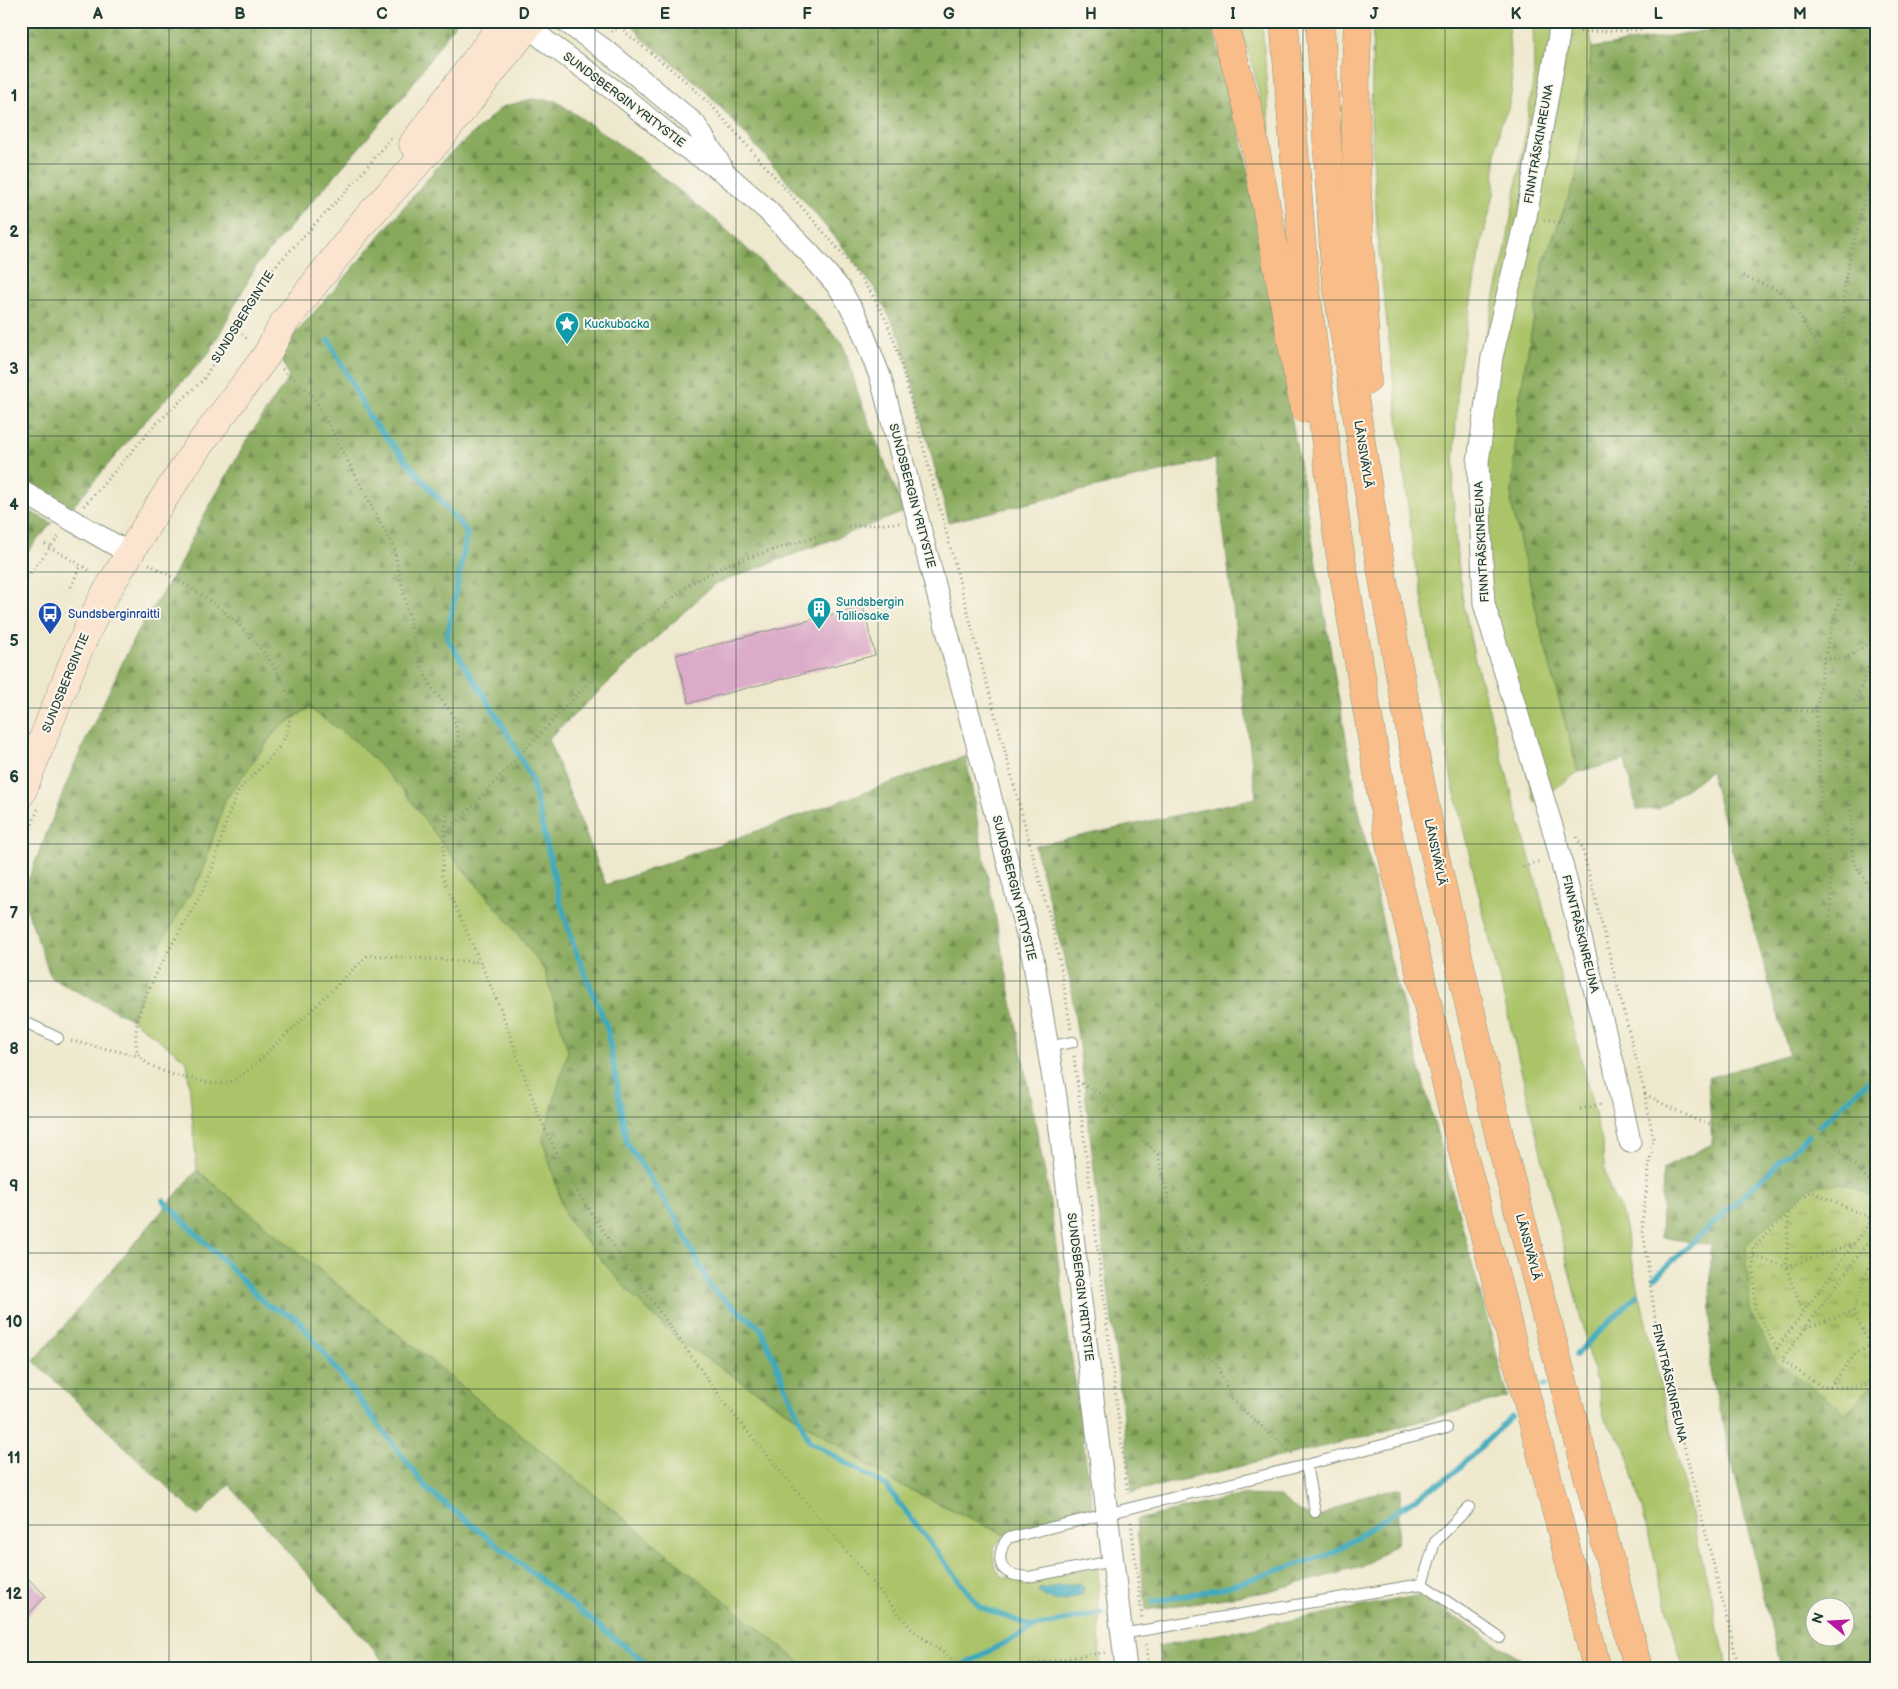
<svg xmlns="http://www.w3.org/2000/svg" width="1898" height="1689" font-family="'Balsamiq Sans',sans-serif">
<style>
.green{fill:#acc469;stroke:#66804e}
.forest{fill:url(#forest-firs);stroke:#547448;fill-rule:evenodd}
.park{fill:url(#park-tufts);stroke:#66804e}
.water{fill:#3ca9bb;stroke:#2e7378}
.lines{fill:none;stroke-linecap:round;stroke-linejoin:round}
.stream{stroke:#3ca9bb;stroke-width:5.5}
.building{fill:#dcabc9}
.lane-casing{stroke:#869280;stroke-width:12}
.street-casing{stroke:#869280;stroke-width:23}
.secondary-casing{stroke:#869280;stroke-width:29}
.highway-casing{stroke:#869280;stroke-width:29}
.path{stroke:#869280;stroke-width:3;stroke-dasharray:1 4;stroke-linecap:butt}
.lane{stroke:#fff;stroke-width:10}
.street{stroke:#fff;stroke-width:21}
.secondary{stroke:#fce5d0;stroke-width:28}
.highway{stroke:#f8bd89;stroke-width:28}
.grid{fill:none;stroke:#1f3d34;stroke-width:1;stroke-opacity:0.55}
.labels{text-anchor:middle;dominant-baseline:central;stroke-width:4;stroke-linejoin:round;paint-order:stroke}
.street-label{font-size:12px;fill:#1f3d34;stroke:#fbf7ec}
.culture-label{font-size:12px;fill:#0d838f;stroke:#fbf7ec;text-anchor:start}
.transit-label{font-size:12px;fill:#164399;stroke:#fbf7ec;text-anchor:start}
.neatline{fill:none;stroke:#1f3d34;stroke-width:2}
.grid-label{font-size:16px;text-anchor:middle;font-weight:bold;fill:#1f3d34}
</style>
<defs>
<pattern id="forest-firs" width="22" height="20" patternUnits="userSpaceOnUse" patternTransform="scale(1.25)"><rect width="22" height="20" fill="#89aa5d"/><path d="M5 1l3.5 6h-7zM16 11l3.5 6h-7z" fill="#6f8c4e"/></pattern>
<pattern id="park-tufts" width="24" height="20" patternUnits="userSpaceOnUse" patternTransform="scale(1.25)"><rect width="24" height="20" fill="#acc469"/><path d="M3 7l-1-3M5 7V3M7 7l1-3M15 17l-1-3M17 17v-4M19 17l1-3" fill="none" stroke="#8ba057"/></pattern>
</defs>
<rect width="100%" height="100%" fill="#fbf7ec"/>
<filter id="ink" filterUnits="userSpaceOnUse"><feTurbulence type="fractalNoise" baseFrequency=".02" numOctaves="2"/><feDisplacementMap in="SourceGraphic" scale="10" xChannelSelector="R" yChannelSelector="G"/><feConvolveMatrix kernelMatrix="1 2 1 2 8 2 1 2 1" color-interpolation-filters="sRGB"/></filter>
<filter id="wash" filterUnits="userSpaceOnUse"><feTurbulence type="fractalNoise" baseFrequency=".0096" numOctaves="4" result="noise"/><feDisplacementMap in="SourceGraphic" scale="20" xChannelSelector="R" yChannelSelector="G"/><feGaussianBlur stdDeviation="1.12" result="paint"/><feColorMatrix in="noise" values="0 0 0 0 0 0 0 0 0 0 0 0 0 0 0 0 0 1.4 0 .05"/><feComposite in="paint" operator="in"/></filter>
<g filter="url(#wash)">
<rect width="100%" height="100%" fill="#eee8cd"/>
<g class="green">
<path d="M1239,21H1262L1272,160L1255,75Z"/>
<path d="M1373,21H1508L1512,88L1508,109L1500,126L1495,161L1494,194L1480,249L1458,376L1453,491L1456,546L1463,601L1474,656L1541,899L1603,1146C1603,1171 1607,1189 1621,1210L1656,1367L1728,1668H1683L1626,1448L1605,1420L1453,786L1419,578L1415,566L1378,246L1371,121Z"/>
<path d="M1533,21H1589L1592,48L1576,178L1544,261L1518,407L1539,623L1578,772L1535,803L1481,589L1478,392L1486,335L1505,253L1524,141L1534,75Z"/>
<path d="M309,708L358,743L403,790L451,855L508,921L545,971L568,1051L543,1140L566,1218L629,1292L677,1339L892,1481L1005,1535L994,1547V1566L1001,1576L1019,1581L1098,1569L1100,1666L929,1668L913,1661L899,1668H807L197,1170L187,1061L131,1019L163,940L201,875L225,800L277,729Z"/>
</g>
<g class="forest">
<path d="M21,21H457L403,97L256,266L209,353L137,430L70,510L21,478Z"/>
<path d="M632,21H1211L1241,135L1270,276L1292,420L1337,689L1359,810L1390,958L1508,1397L1355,1439L1132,1492L1083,1075L1070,981L1035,846L1256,798L1215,459L949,522L901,339L875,289L839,242L782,175L703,88L641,37L632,24Z"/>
<path d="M1845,21H1877V724L1873,785L1877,823V1668H1781L1710,1371L1711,1245L1661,1237L1663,1169L1712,1144L1708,1078L1789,1054L1710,771L1659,809L1637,810L1625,760L1578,772L1539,623L1511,503L1518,407L1544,261L1576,178L1592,48L1709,30ZM1816,1606H1846V1636H1816Z"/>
<path d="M532,99L556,101L639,158L718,222L806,304L843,344L860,399L904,512L713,585L548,739L606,885L966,756L982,847L1048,1189L1093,1511L1005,1535L892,1481L677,1339L629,1292L566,1218L543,1140L568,1051L545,971L508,921L451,855L403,790L358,743L309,708L277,729L225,800L201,875L163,940L131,1019L51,978L22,895L74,765L136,634L179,566L197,528L248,438L289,377L279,351L344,279L443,160L502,107Z"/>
<path d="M21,507L52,523L21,559Z"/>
<path d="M197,1170L807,1668H390L229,1485L198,1516L34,1361Z"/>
<path d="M1401,1488L1397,1543L1362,1567L1265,1592L1146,1610L1136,1520L1242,1495L1279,1496L1296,1509L1315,1519L1358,1497Z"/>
<path d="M1421,1595L1534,1668H1419L1341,1661L1300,1668H1162L1158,1646Z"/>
</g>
<path class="park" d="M1839,1183L1877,1197V1381L1846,1413L1775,1361L1750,1310L1746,1245L1811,1187Z"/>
<path class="water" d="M1079,1583L1084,1587L1082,1595C1063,1601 1056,1605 1038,1592L1039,1589Z"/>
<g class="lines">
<g class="stream">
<path d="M329,340L370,418L467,532L447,638L504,727L531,778L560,901L574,947L607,1027L627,1143L676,1218L711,1288L761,1329L809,1441L886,1486L980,1607L1034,1627L1102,1613"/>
<path d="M1819,1126L1877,1073"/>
<path d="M163,1200L267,1305L297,1318L428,1490L652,1668"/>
<path d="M1654,1278L1809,1135"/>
<path d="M1575,1355L1637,1295"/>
<path d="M1543,1386L1545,1385"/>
<path d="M1153,1602L1223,1588L1333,1553L1454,1473L1512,1416"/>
<path d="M958,1668L1034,1627"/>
</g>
</g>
<g id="blocks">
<g class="building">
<path d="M863,606L875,655L689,703L676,655Z"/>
<path d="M21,1572L46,1596L21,1622Z"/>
</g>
</g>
</g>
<g filter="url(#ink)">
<use href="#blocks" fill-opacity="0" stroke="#869280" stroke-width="1"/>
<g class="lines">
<defs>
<g id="lane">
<path d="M21,1020L58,1038"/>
<path d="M1047,1047L1073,1042"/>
<path d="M1306,1465L1315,1512"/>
<path d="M1113,1561L1028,1577C1022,1576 1017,1576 1012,1574C995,1568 999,1549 1008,1538L1306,1465L1447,1428"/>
<path d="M1422,1584L1435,1542L1469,1507"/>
<path d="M1121,1634L1422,1584L1500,1638"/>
</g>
<g id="street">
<path d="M527,21L528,26L547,42L622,96L679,143L726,174L766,209L809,253L840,289L858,320L881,379L1033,958L1056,1097L1126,1668"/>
<path d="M565,21L613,56L695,124L722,167"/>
<path d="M1559,21V35L1526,217L1492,357L1478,462L1484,604L1554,833L1614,1066L1630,1142"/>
<path d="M21,491L129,553"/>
</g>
<g id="secondary">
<path d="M413,144L505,21"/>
<path d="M21,794L77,653L102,599L158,507L197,448L266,356L283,324L364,221L437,142L532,21"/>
</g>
<g id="highway">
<path d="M1223,21L1248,109L1304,408"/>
<path d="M1284,21L1304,273L1338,540L1391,850L1459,1137L1597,1668"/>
<path d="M1320,21L1335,272L1377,546L1407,714L1434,851L1501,1143L1638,1668"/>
<path d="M1358,21C1351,141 1361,260 1367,380"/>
</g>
</defs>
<use href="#lane" class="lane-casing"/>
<use href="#street" class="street-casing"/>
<use href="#secondary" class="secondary-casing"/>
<use href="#highway" class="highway-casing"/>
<g class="path">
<path d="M621,21V26L626,33L683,79L712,106L836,246L872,294L886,320L897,349L1052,926L1061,968L1071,1030"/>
<path d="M1580,31L1581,21"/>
<path d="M611,32L621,26"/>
<path d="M1580,32L1639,30L1661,21"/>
<path d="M1544,220L1601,230"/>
<path d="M1743,276L1777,290L1791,301L1826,361L1843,368"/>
<path d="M231,324L249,341"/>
<path d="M282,369L312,394L394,548L418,659L432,688L452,713L458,736L444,836L442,876L500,1007L540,1119L572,1184L620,1256L728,1408L912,1630L952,1659L973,1668"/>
<path d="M1866,450L1877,456"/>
<path d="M84,506L156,424L203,380L270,272L351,186L391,138"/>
<path d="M45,544L92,572"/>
<path d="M1849,560L1867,566L1874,574L1877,575"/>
<path d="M149,564C172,577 196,590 217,606C245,629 292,675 290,713C289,753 258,764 238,792C235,797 234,803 231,808C223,829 219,851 211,872C195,916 122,1007 138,1053C144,1068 181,1078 197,1080C205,1082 220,1085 227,1083C243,1078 261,1059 273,1047C305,1017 336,986 368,955L479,962"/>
<path d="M21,585L59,536"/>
<path d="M71,587L81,565"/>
<path d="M1877,645L1855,702L1847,738L1853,861L1877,899"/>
<path d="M1824,659L1847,658L1877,637"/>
<path d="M1786,709L1816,712"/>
<path d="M445,835L652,615L691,583L728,564L850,526L899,523"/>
<path d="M1577,837L1582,847L1645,1094L1653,1138L1642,1223L1658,1339L1739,1668"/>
<path d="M21,852L38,809"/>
<path d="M1523,867L1541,861"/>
<path d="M1783,896L1831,874"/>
<path d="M71,1041L139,1056"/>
<path d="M1074,1056L1128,1496"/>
<path d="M1077,1081L1104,1096L1158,1155L1175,1225L1208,1286L1196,1318L1201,1353L1216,1362L1232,1400L1294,1455"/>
<path d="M1645,1094C1662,1103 1679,1113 1697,1120C1730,1133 1766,1119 1798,1108L1813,1083L1825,1045L1830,991L1831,874L1821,804L1816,712L1824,659L1849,560L1870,497L1866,450L1848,399L1843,368L1844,284L1867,188L1877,176"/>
<path d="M1798,1108L1877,1188"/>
<path d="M1580,1109L1603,1104"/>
<path d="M1789,1213L1786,1267L1803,1313"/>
<path d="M1872,1219L1777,1348L1755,1309L1753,1248L1811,1191L1872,1219L1877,1218"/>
<path d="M1877,1233L1868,1242L1782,1360L1822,1387H1863L1877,1372"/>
<path d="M1754,1256L1786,1267L1853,1244"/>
<path d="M1853,1311L1877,1244"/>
<path d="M1806,1328L1853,1311L1870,1345L1877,1351"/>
<path d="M1830,1387L1854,1355L1870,1345"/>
<path d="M1131,1522L1142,1618"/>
<path d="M1146,1644L1149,1668"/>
<path d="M1010,1668L1106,1652"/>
</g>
<use href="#lane" class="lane"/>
<use href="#street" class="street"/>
<use href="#secondary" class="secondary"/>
<use href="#highway" class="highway"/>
</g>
</g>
<path class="grid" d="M169,21V1668M311,21V1668M453,21V1668M595,21V1668M736,21V1668M878,21V1668M1020,21V1668M1162,21V1668M1303,21V1668M1445,21V1668M1587,21V1668M1729,21V1668M21,164H1877M21,300H1877M21,436H1877M21,572H1877M21,708H1877M21,844H1877M21,981H1877M21,1117H1877M21,1253H1877M21,1389H1877M21,1525H1877"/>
<defs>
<symbol id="sight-pin" viewBox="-11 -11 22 30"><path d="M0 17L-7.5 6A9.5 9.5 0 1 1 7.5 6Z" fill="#0f9aa8" stroke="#fbf7ec"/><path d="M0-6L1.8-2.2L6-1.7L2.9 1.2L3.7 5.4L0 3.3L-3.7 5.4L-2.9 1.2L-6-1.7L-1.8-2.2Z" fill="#fff"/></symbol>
<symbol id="building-pin" viewBox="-11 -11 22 30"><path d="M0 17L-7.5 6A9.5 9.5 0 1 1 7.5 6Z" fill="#0f9aa8" stroke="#fbf7ec"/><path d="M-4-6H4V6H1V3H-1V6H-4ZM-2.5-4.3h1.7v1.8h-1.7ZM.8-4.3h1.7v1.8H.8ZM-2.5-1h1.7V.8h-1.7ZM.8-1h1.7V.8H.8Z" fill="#fff"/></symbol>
<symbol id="bus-pin" viewBox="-11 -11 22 30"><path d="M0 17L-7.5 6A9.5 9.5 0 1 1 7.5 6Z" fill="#1a4fb4" stroke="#fbf7ec"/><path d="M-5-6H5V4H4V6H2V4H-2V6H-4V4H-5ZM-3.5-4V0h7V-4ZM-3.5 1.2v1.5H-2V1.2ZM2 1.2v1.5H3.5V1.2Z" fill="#fff"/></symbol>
</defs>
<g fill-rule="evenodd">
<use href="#sight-pin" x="553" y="310" width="28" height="38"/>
<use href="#building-pin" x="805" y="595" width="28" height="38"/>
<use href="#bus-pin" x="36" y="600" width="28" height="38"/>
</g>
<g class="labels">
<g class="street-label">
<text transform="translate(624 100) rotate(37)">SUNDSBERGIN YRITYSTIE</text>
<text transform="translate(1539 144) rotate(-80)">FINNTRÄSKINREUNA</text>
<text transform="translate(243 317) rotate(-58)">SUNDSBERGINTIE</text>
<text transform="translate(1363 454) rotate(81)">LÄNSIVÄYLÄ</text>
<text transform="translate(912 496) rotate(75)">SUNDSBERGIN YRITYSTIE</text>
<text transform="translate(1482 542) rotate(-93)">FINNTRÄSKINREUNA</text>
<text transform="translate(66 683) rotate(-68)">SUNDSBERGINTIE</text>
<text transform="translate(1435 852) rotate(78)">LÄNSIVÄYLÄ</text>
<text transform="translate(1014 888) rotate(76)">SUNDSBERGIN YRITYSTIE</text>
<text transform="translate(1580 934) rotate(76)">FINNTRÄSKINREUNA</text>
<text transform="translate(1528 1247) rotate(75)">LÄNSIVÄYLÄ</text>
<text transform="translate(1080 1287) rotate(83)">SUNDSBERGIN YRITYSTIE</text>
<text transform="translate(1669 1383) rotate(77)">FINNTRÄSKINREUNA</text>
</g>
<g class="culture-label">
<text x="584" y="324">Kuckubacka</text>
<text x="836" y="602">Sundsbergin<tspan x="836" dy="14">Talliosake</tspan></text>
</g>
<g class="transit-label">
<text x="68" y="614">Sundsberginraitti</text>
</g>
</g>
<rect width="1898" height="1689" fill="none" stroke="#fbf7ec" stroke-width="55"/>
<g transform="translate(1830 1622) rotate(288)"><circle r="24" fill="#fbf7ec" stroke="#a3ada2"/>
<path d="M0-4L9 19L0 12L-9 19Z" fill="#b5179e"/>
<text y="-8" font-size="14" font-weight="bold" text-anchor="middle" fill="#1f3d34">N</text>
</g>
<rect x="28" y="28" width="1842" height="1634" class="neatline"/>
<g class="grid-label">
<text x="98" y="19">A</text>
<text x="240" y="19">B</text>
<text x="382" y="19">C</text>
<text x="524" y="19">D</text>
<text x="665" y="19">E</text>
<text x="807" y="19">F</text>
<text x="949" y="19">G</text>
<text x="1091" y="19">H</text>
<text x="1233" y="19">I</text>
<text x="1374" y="19">J</text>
<text x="1516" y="19">K</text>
<text x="1658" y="19">L</text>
<text x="1800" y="19">M</text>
<text x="14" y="101">1</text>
<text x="14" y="237">2</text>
<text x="14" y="374">3</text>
<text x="14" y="510">4</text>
<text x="14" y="646">5</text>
<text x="14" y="782">6</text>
<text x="14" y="918">7</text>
<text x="14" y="1054">8</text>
<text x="14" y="1191">9</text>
<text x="14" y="1327">10</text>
<text x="14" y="1463">11</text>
<text x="14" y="1599">12</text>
</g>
</svg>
